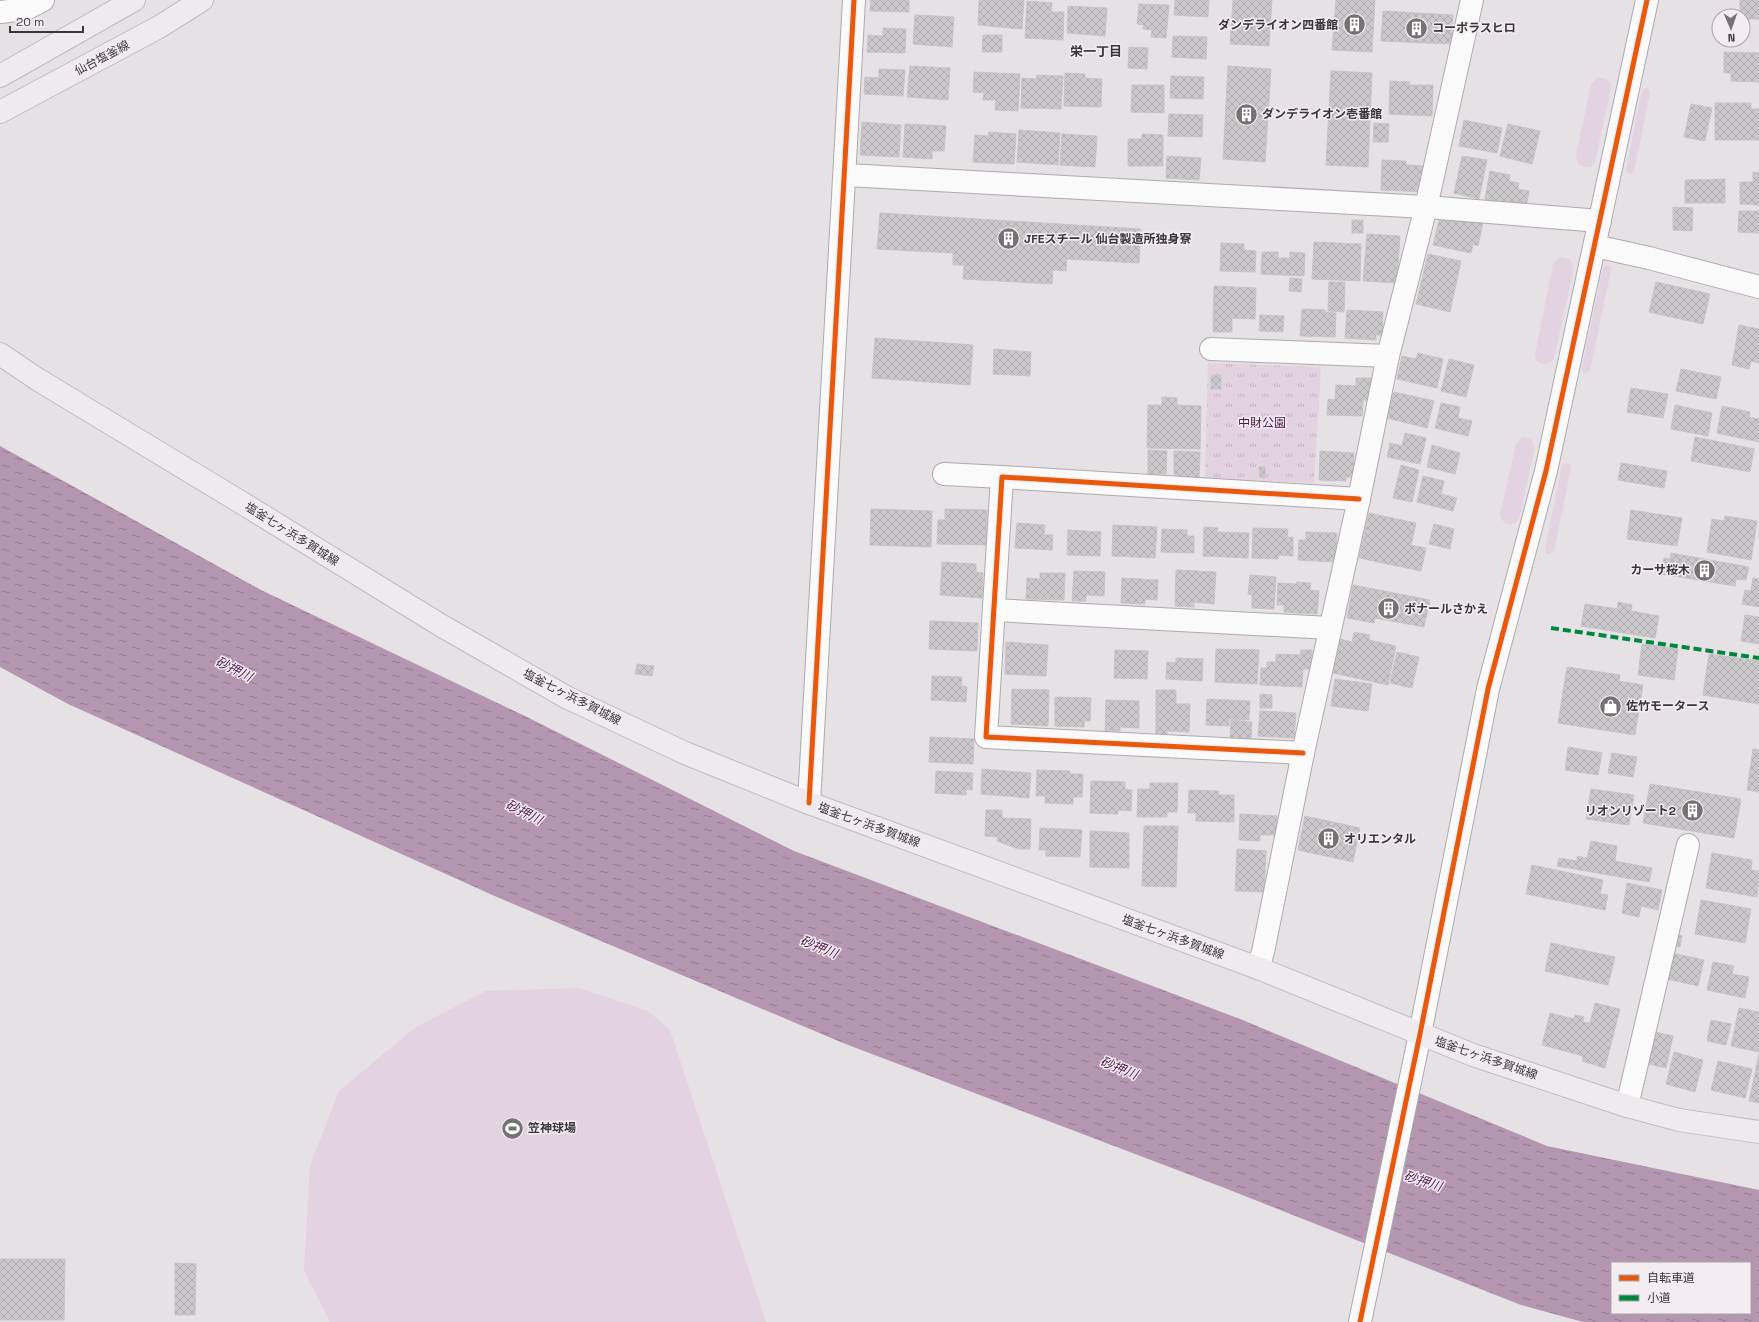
<svg xmlns="http://www.w3.org/2000/svg" width="1759" height="1322" font-family="'Space Grotesk','Noto Sans JP',sans-serif">
<style>
.grass{fill:#e3d2e0}
.park{fill:url(#park-tufts)}
.water{fill:url(#water-ripples);fill-rule:evenodd}
.building{fill:url(#building-cross-hatch);stroke:#c7c3c6}
.lines{fill:none;stroke-linecap:round;stroke-linejoin:round}
.minor-casing{stroke:#adaaac;stroke-width:24}
.major-casing{stroke:#bfbdbf;stroke-width:24}
.minor{stroke:#fbfafb;stroke-width:22}
.major{stroke:#eeeaed;stroke-width:22}
.quiet{stroke:#00873e;stroke-width:4;stroke-dasharray:8 4;stroke-linecap:butt}
.cycleway-casing{stroke:#f3edf2;stroke-width:8}
.cycleway{stroke:#e8590c;stroke-width:5}
.labels{text-anchor:middle;dominant-baseline:central;stroke-width:3;stroke-linejoin:round;paint-order:stroke}
.poi-label{font-size:12px;font-weight:bold;fill:#383638;stroke:#f3edf2;text-anchor:start}
.street-label{font-size:12px;fill:#383638;stroke:#f3edf2}
.park-label{font-size:12px;fill:#4d1747;stroke:#f3edf2}
.neighbourhood-label{font-size:13px;font-weight:bold;fill:#383638;stroke:#f3edf2}
.water-label{font-size:13px;font-style:italic;fill:#511b4b;stroke:#f3edf2}
</style>
<defs>
<pattern id="park-tufts" width="24" height="20" patternUnits="userSpaceOnUse"><rect width="24" height="20" fill="#e3d2e0"/><path d="M3 7l-1-3M5 7V3M7 7l1-3M15 17l-1-3M17 17v-4M19 17l1-3" fill="none" stroke="#c4b5c1"/></pattern>
<pattern id="water-ripples" width="26" height="14" patternUnits="userSpaceOnUse"><rect width="26" height="14" fill="#b596b0"/><path d="M2 4q2-2 4 0t4 0M15 11q2-2 4 0t4 0" fill="none" stroke="#947b90"/></pattern>
<pattern id="building-cross-hatch" width="8" height="8" patternUnits="userSpaceOnUse"><rect width="8" height="8" fill="#cbc8cb"/><path d="M0 0l8 8M0 8l8-8" fill="none" stroke="#afacaf"/></pattern>
</defs>
<rect width="100%" height="100%" fill="#e5e1e4"/>
<g class="grass">
<path d="M1597,78C1605,77 1610,80 1611,88L1595,162L1591,167H1584L1578,164L1576,155L1591,85Z"/>
<path d="M1648,88L1650,93L1634,171L1632,174H1628L1626,169L1642,91L1644,89Z"/>
<path d="M1560,257L1570,259L1574,268L1554,358C1550,365 1543,366 1537,361L1535,355L1553,264Z"/>
<path d="M1607,265L1610,266L1611,270L1590,370L1585,373L1582,370V367L1603,268Z"/>
<path d="M1522,437L1531,438L1535,447L1519,519C1513,527 1503,526 1500,515L1516,444Z"/>
<path d="M1567,463L1570,465L1571,468L1554,551L1549,554L1546,553L1545,549L1562,466Z"/>
<path d="M579,988L648,1011L670,1030L766,1322H330L304,1271L310,1166L339,1091L416,1027L486,991Z"/>
</g>
<path class="park" d="M1208,363L1321,367L1314,483L1205,478Z"/>
<path class="water" d="M0,446L263,591L527,717L794,851L1240,1019L1547,1146L1759,1190V1322H1583L1521,1305L1222,1187L843,1043L497,897L68,704L0,667ZM1612,1263H1750V1313H1612Z"/>
<g class="building">
<path d="M871,0H909V12L870,11Z"/>
<path d="M979,0H1024L1022,29L978,25Z"/>
<path d="M1175,0H1209L1208,17L1174,15Z"/>
<path d="M1233,0H1272L1269,46L1230,44Z"/>
<path d="M1336,0H1375L1372,52L1332,50Z"/>
<path d="M1740,0H1759V19H1743V16H1740Z"/>
<path d="M1027,1L1052,3L1051,12H1064L1063,40L1025,38Z"/>
<path d="M1139,4L1169,5L1166,38L1151,37L1152,30L1143,29L1144,25L1137,24Z"/>
<path d="M1068,6L1107,8L1105,36L1067,33Z"/>
<path d="M1383,11L1453,15L1451,44L1381,41Z"/>
<path d="M915,15L954,17L952,47L913,44Z"/>
<path d="M883,28L906,29L905,53L867,52L868,35L883,36Z"/>
<path d="M983,35H1002V52H982Z"/>
<path d="M1173,36L1207,37L1206,59L1172,57Z"/>
<path d="M1129,47L1148,48L1147,69L1128,68Z"/>
<path d="M1724,52L1759,53V82L1731,81V73H1724Z"/>
<path d="M910,66L950,68L948,100L907,97Z"/>
<path d="M1228,66L1271,69L1265,162L1223,159Z"/>
<path d="M879,69L905,70L903,96L864,94L865,77L879,78Z"/>
<path d="M1331,71L1372,73L1368,167L1326,165Z"/>
<path d="M974,72L1020,74L1018,111L995,110L996,100H983L984,93L973,92Z"/>
<path d="M1065,73L1085,74V78L1102,79L1101,107L1064,106Z"/>
<path d="M1037,75L1063,76L1061,109L1021,108L1022,78L1036,79Z"/>
<path d="M1171,76L1204,77L1203,99L1170,98Z"/>
<path d="M1390,81L1410,82L1409,85H1433L1432,116L1389,114Z"/>
<path d="M1132,85H1164V113L1131,112Z"/>
<path d="M1715,103H1751V109H1759V140H1715Z"/>
<path d="M1691,104L1712,108L1705,141L1684,137Z"/>
<path d="M1169,114L1203,115L1202,137L1168,136Z"/>
<path d="M1464,120L1502,128L1497,153L1459,146Z"/>
<path d="M862,122L901,125L899,157L860,155Z"/>
<path d="M1374,123L1389,124L1388,142H1373Z"/>
<path d="M905,124L946,126L944,151H932V159L903,157Z"/>
<path d="M1508,124L1540,131L1532,164L1500,156Z"/>
<path d="M1019,130L1060,133L1058,165L1017,162Z"/>
<path d="M989,132L1016,134L1014,164L973,162L975,135L988,136Z"/>
<path d="M1062,134L1097,136L1095,167L1060,165Z"/>
<path d="M1142,134L1163,135V166H1128V139H1142Z"/>
<path d="M1167,156L1201,158L1199,180L1166,178Z"/>
<path d="M1462,156L1487,160L1479,199L1454,193Z"/>
<path d="M1382,160L1406,161V165L1425,166L1424,192L1381,190Z"/>
<path d="M1490,171L1510,175L1509,181L1519,183L1518,189L1529,191L1526,207L1485,199Z"/>
<path d="M1753,172L1759,173V205L1740,204V182H1753Z"/>
<path d="M1725,179V203H1685V180Z"/>
<path d="M1673,207L1693,208L1692,231L1673,230Z"/>
<path d="M1739,211H1759V233L1738,232Z"/>
<path d="M1441,212L1483,222L1478,246L1473,244L1471,253L1433,245Z"/>
<path d="M880,213L1141,229L1139,263L1067,259L1066,271L1053,270L1052,284L963,279L964,265H953V253L877,249Z"/>
<rect x="1352" y="220" width="11" height="13"/>
<path d="M1367,234L1400,236L1397,283L1363,281Z"/>
<path d="M1314,242L1361,244L1360,281L1312,279Z"/>
<path d="M1221,243L1244,244V250L1256,251L1255,272L1220,271Z"/>
<path d="M1262,252H1278V258H1290V252L1305,253L1304,276L1261,274Z"/>
<path d="M1428,254L1461,261L1450,312L1416,304Z"/>
<path d="M1290,278L1302,279L1301,292L1289,291Z"/>
<path d="M1329,282H1345L1344,312L1328,311Z"/>
<path d="M1656,282L1710,294L1703,324L1649,312Z"/>
<path d="M1214,286L1256,288L1255,319L1232,318V332H1213Z"/>
<path d="M1302,309L1325,310V312L1336,313L1335,337L1300,336Z"/>
<path d="M1347,310L1383,312L1382,335H1376V340L1345,338Z"/>
<path d="M1260,315L1284,316L1283,332L1259,331Z"/>
<path d="M1739,325L1759,329V363L1751,361L1749,369L1732,365Z"/>
<path d="M875,338L973,345L970,385L872,378Z"/>
<path d="M994,349L1031,352L1030,376L993,374Z"/>
<path d="M1418,353L1443,359L1437,388L1397,379L1402,356L1416,359Z"/>
<path d="M1449,359L1474,365L1466,397L1441,391Z"/>
<path d="M1681,369L1721,377L1716,399L1676,391Z"/>
<rect x="1211" y="376" width="10" height="13"/>
<path d="M1356,378H1372L1370,400H1363L1362,416L1327,415L1328,399L1335,400L1336,385L1356,386Z"/>
<path d="M1631,388L1668,394L1663,418L1627,412Z"/>
<path d="M1394,392L1434,401L1427,428L1387,418Z"/>
<path d="M1162,397L1177,398V405L1201,406L1200,449L1147,448L1148,405H1162Z"/>
<path d="M1441,403L1460,407L1458,418L1472,421L1468,436L1435,428Z"/>
<path d="M1675,405L1712,413L1708,436L1671,429Z"/>
<path d="M1722,406L1750,412L1749,417L1759,419V442L1717,433Z"/>
<path d="M1405,433L1426,438L1420,464L1387,457L1390,443L1402,446Z"/>
<path d="M1695,437L1754,449L1750,472L1691,461Z"/>
<path d="M1432,445L1460,453L1455,474L1427,467Z"/>
<path d="M1148,450L1167,451L1166,474H1148Z"/>
<path d="M1174,451L1200,452L1199,479L1174,478Z"/>
<path d="M1320,451L1354,453L1353,477H1346V481L1319,480Z"/>
<path d="M1621,463L1667,471L1664,488L1618,480Z"/>
<path d="M1401,465L1419,470L1412,502L1393,498Z"/>
<path d="M1259,467H1265V478L1260,477Z"/>
<path d="M1423,476L1444,481L1441,494L1457,498L1453,511L1417,502Z"/>
<path d="M871,509L932,511L931,547L870,545Z"/>
<path d="M945,509L987,510L986,545L937,544L938,520H945Z"/>
<path d="M1631,510L1682,518L1677,546L1627,539Z"/>
<path d="M1369,513L1416,523L1411,545L1426,548L1421,571L1359,558Z"/>
<path d="M1725,516L1757,521L1751,560L1707,552L1712,519L1724,521Z"/>
<path d="M1017,523L1045,525L1044,535H1053L1052,550L1015,548Z"/>
<path d="M1434,524L1454,529L1450,549L1429,544Z"/>
<path d="M1113,525L1157,527L1155,558L1112,556Z"/>
<path d="M1204,527L1218,528L1217,532L1249,533L1248,558L1203,556Z"/>
<path d="M1253,528L1288,529L1287,537H1293V556L1278,555V559L1252,558Z"/>
<path d="M1162,529L1187,530V536H1194V553L1161,552Z"/>
<path d="M1068,530L1101,532L1100,556L1067,555Z"/>
<path d="M1306,532L1337,533L1335,562L1298,560L1299,540H1306Z"/>
<path d="M1671,553L1749,567L1746,580L1736,579L1735,586L1661,574L1664,558L1670,559Z"/>
<path d="M942,562L976,564V572L983,573L982,598L940,595Z"/>
<path d="M1176,570L1216,572L1214,604L1194,602V607L1175,606Z"/>
<path d="M1074,571L1105,572L1104,596L1086,595V601H1072Z"/>
<path d="M1040,573H1065L1064,600L1026,599L1027,578L1040,579Z"/>
<path d="M1250,575L1276,577L1274,609L1252,608V595L1248,594Z"/>
<path d="M1122,578L1158,580L1157,600L1145,599V604L1121,603Z"/>
<path d="M1753,578L1759,579V607L1742,604L1745,590L1751,591Z"/>
<path d="M1297,582L1311,583L1310,590L1319,591L1317,614L1284,612V605H1277L1278,583L1296,584Z"/>
<path d="M1353,585L1430,600L1424,627L1375,618L1374,623L1347,618Z"/>
<path d="M1618,602L1632,605L1631,611L1659,616L1655,638L1581,626L1585,604L1617,609Z"/>
<path d="M1745,615L1759,617V644L1741,641Z"/>
<path d="M930,621L978,623L977,651L929,649Z"/>
<path d="M1354,632L1370,635L1369,640L1396,646L1388,685L1333,673L1340,639L1352,642Z"/>
<path d="M1006,642L1048,645L1046,676L1005,674Z"/>
<path d="M1642,644L1678,649L1674,680L1638,675Z"/>
<path d="M1216,649L1259,650L1257,684L1215,682Z"/>
<path d="M1115,650L1148,651L1147,679L1114,678Z"/>
<path d="M1301,650H1312L1311,669H1303L1302,687L1260,685L1261,668H1267V662H1276V654L1300,655Z"/>
<path d="M1397,652L1419,657L1412,688L1390,683Z"/>
<path d="M1709,654L1759,661V704L1703,695Z"/>
<path d="M1176,658L1203,659L1202,681L1166,679L1167,662L1176,663Z"/>
<path d="M637,664L654,666L652,676L635,674Z"/>
<path d="M1567,667L1620,675L1619,681L1643,685L1635,735L1558,723Z"/>
<path d="M932,676L962,677L961,686L967,687L966,702L931,700Z"/>
<path d="M1335,679L1372,684L1368,711L1331,706Z"/>
<path d="M1012,689L1049,690L1048,726L1011,724Z"/>
<path d="M1156,690H1176V704H1190L1189,732L1167,731V736H1156Z"/>
<path d="M1260,694L1272,695V708H1260Z"/>
<path d="M1055,697L1091,698L1090,721H1084V727L1055,726Z"/>
<path d="M1207,699L1250,701L1249,720L1229,719V726L1206,725Z"/>
<path d="M1106,700L1139,701V728L1120,727V731H1105Z"/>
<path d="M1260,711L1296,713L1294,738L1258,736Z"/>
<path d="M1231,720L1252,722L1251,740L1230,739Z"/>
<path d="M930,737L974,739L973,764L929,762Z"/>
<path d="M1568,747L1602,753L1598,775L1565,770Z"/>
<path d="M1753,749L1759,750V792L1747,790Z"/>
<path d="M1612,753L1637,757L1633,777L1608,773Z"/>
<path d="M982,769L1031,773L1029,798L981,794Z"/>
<path d="M1037,770L1070,771V774H1083L1082,797H1073V804L1045,803V796H1036Z"/>
<path d="M936,771L973,773L972,790L966,789V795L935,793Z"/>
<path d="M1091,781L1125,782V789L1132,790L1131,811L1118,810V814L1090,813Z"/>
<path d="M1150,783H1178L1177,812H1167V817H1137L1138,789H1150Z"/>
<path d="M1650,784L1741,799L1734,838L1643,823Z"/>
<path d="M1591,789L1634,795L1629,825L1586,819Z"/>
<path d="M1189,790L1219,791L1218,795H1234V822L1196,821V813H1188Z"/>
<path d="M986,810H1002V818L1031,819L1030,849H1018L997,841L998,837L985,836Z"/>
<path d="M1240,814L1277,816L1276,835H1260V841L1239,840Z"/>
<path d="M1305,816L1360,828L1353,862L1298,850Z"/>
<path d="M1144,826H1178L1176,887L1142,886Z"/>
<path d="M1040,828L1082,830L1080,857L1046,856V850H1039Z"/>
<path d="M1090,831L1129,833V868L1090,867Z"/>
<path d="M1591,841L1617,846L1615,861L1652,868L1649,882L1557,866L1559,858L1577,861V856L1587,858Z"/>
<path d="M1237,849L1266,851L1264,892L1235,891Z"/>
<path d="M1712,853L1752,860L1751,870L1759,871L1757,897L1706,888Z"/>
<path d="M1532,865L1603,880L1600,894L1608,895L1605,910L1526,894Z"/>
<path d="M1627,883L1662,890L1658,910L1641,906L1639,917L1622,913Z"/>
<path d="M1701,900L1751,909L1745,943L1695,934Z"/>
<path d="M1675,934L1682,936L1680,947L1673,946Z"/>
<path d="M1551,943L1615,957L1608,985L1545,971Z"/>
<path d="M1672,953L1704,960L1698,986L1667,979Z"/>
<path d="M1713,962L1734,966L1732,974L1749,977L1745,998L1707,990Z"/>
<path d="M1595,1003L1620,1009L1605,1068L1582,1061L1583,1056L1542,1045L1550,1013L1574,1019L1575,1015L1584,1017L1583,1022L1590,1023Z"/>
<path d="M1739,1008L1759,1012V1052L1731,1046Z"/>
<path d="M1711,1020L1731,1024L1726,1045L1707,1041Z"/>
<path d="M1651,1031L1673,1036L1666,1068L1644,1063Z"/>
<path d="M1674,1052L1703,1060L1695,1092L1666,1084Z"/>
<path d="M1759,1054V1103L1749,1101Z"/>
<path d="M1718,1061L1752,1069L1745,1098L1711,1090Z"/>
<path d="M0,1259H65L64,1320H0Z"/>
<path d="M175,1263L196,1264L195,1315H175Z"/>
</g>
<g class="lines">
<defs>
<g id="minor">
<path d="M0,12L26,9L43,0"/>
<path d="M846,175L1426,207L1600,221"/>
<path d="M1595,246L1649,258L1759,287"/>
<path d="M1211,349L1388,356"/>
<path d="M944,474L1002,477"/>
<path d="M994,610L1330,628"/>
<path d="M1303,753L986,737L1002,477L1359,499"/>
<path d="M809,803L854,0"/>
<path d="M1258,968L1263,952L1303,753L1359,499L1388,356L1426,207L1472,0"/>
<path d="M1627,1106L1688,845"/>
<path d="M1360,1322L1420,1034L1488,689L1546,471L1647,0"/>
</g>
<g id="major">
<path d="M0,76L134,0"/>
<path d="M0,112L159,27L202,0"/>
<path d="M0,354L37,379L247,506L442,626L566,697L685,753L809,803L1258,968L1473,1055L1627,1106L1679,1120L1759,1132"/>
</g>
</defs>
<use href="#minor" class="minor-casing"/>
<use href="#major" class="major-casing"/>
<use href="#minor" class="minor"/>
<use href="#major" class="major"/>
<path class="quiet" d="M1551,628L1759,658"/>
<defs>
<g id="cycleway">
<path d="M1303,753L986,737L1002,477L1359,499"/>
<path d="M809,803L854,0"/>
<path d="M1360,1322L1420,1034L1488,689L1546,471L1647,0"/>
</g>
</defs>
<use href="#cycleway" class="cycleway-casing"/>
<use href="#cycleway" class="cycleway"/>
</g>
<defs>
<symbol id="building-disc" viewBox="-11 -11 22 22"><circle r="9.5" fill="#757274" stroke="#f3edf2"/><path d="M-4-6H4V6H1V3H-1V6H-4ZM-2.5-4.3h1.7v1.8h-1.7ZM.8-4.3h1.7v1.8H.8ZM-2.5-1h1.7V.8h-1.7ZM.8-1h1.7V.8H.8Z" fill="#fff"/></symbol>
<symbol id="shop-disc" viewBox="-11 -11 22 22"><circle r="9.5" fill="#757274" stroke="#f3edf2"/><path d="M-5-2.5h2.3a2.7 3.5 0 0 1 5.4 0H5L5.5 6h-11ZM-1.5-2.5h3a1.5 2.3 0 0 0-3 0Z" fill="#fff"/></symbol>
<symbol id="stadium-disc" viewBox="-11 -11 22 22"><circle r="9.5" fill="#757274" stroke="#f3edf2"/><path d="M0-5a6.5 5 0 1 0 0 10a6.5 5 0 1 0 0-10ZM-3.5-1.8h7v3.6h-7Z" fill="#fff"/></symbol>
</defs>
<g fill-rule="evenodd">
<use href="#building-disc" x="1342" y="12" width="25" height="25"/>
<use href="#building-disc" x="1404" y="16" width="25" height="25"/>
<use href="#building-disc" x="1234" y="102" width="25" height="25"/>
<use href="#building-disc" x="996" y="226" width="25" height="25"/>
<use href="#building-disc" x="1692" y="558" width="25" height="25"/>
<use href="#building-disc" x="1376" y="596" width="25" height="25"/>
<use href="#shop-disc" x="1598" y="694" width="25" height="25"/>
<use href="#building-disc" x="1680" y="798" width="25" height="25"/>
<use href="#building-disc" x="1316" y="826" width="25" height="25"/>
<use href="#stadium-disc" x="500" y="1116" width="25" height="25"/>
</g>
<g class="labels">
<g class="poi-label">
<text x="1338" y="25" text-anchor="end">ダンデライオン四番館</text>
<text x="1432" y="28">コーポラスヒロ</text>
<text x="1262" y="114">ダンデライオン壱番館</text>
<text x="1024" y="239">JFEスチール 仙台製造所独身寮</text>
<text x="1690" y="570" text-anchor="end">カーサ桜木</text>
<text x="1404" y="609">ボナールさかえ</text>
<text x="1626" y="706">佐竹モータース</text>
<text x="1676" y="811" text-anchor="end">リオンリゾート2</text>
<text x="1344" y="839">オリエンタル</text>
<text x="528" y="1128">笠神球場</text>
</g>
<g class="street-label">
<text transform="translate(102 58) rotate(-28)">仙台塩釜線</text>
<text transform="translate(292 534) rotate(32)">塩釜七ヶ浜多賀城線</text>
<text transform="translate(572 697) rotate(27)">塩釜七ヶ浜多賀城線</text>
<text transform="translate(869 825) rotate(20)">塩釜七ヶ浜多賀城線</text>
<text transform="translate(1173 937) rotate(20)">塩釜七ヶ浜多賀城線</text>
<text transform="translate(1486 1058) rotate(19)">塩釜七ヶ浜多賀城線</text>
</g>
<g class="park-label">
<text x="1262" y="423">中財公園</text>
</g>
<g class="neighbourhood-label">
<text x="1096" y="51">栄一丁目</text>
</g>
<g class="water-label">
<text transform="translate(234 669) rotate(26)">砂押川</text>
<text transform="translate(524 812) rotate(26)">砂押川</text>
<text transform="translate(819 947) rotate(22)">砂押川</text>
<text transform="translate(1119 1068) rotate(22)">砂押川</text>
<text transform="translate(1423 1181) rotate(18)">砂押川</text>
</g>
</g>
<rect x="1611" y="1262" width="140" height="52" fill="#f3edf2" stroke="#a8a4a8"/>
<rect x="1619" y="1275" width="20" height="6" fill="#e8590c" stroke="#a8a4a8"/>
<text x="1647" y="1282" font-size="12" fill="#383638">自転車道</text>
<rect x="1619" y="1295" width="20" height="6" fill="#00873e" stroke="#a8a4a8"/>
<text x="1647" y="1302" font-size="12" fill="#383638">小道</text>
<g transform="translate(1731 28) rotate(178)"><circle r="19" fill="#f3edf2" stroke="#a8a4a8"/>
<path d="M0-3L7 15L0 10L-7 15Z" fill="#757274"/>
<text y="-6" font-size="11" font-weight="bold" text-anchor="middle" fill="#383638">N</text>
</g>
<path d="M10 26v6h73v-6" fill="none" stroke="#383638" stroke-width="2"/>
<text x="16" y="26" font-size="12" fill="#383638" stroke="#f3edf2" stroke-width="3" paint-order="stroke">20 m</text>
</svg>
